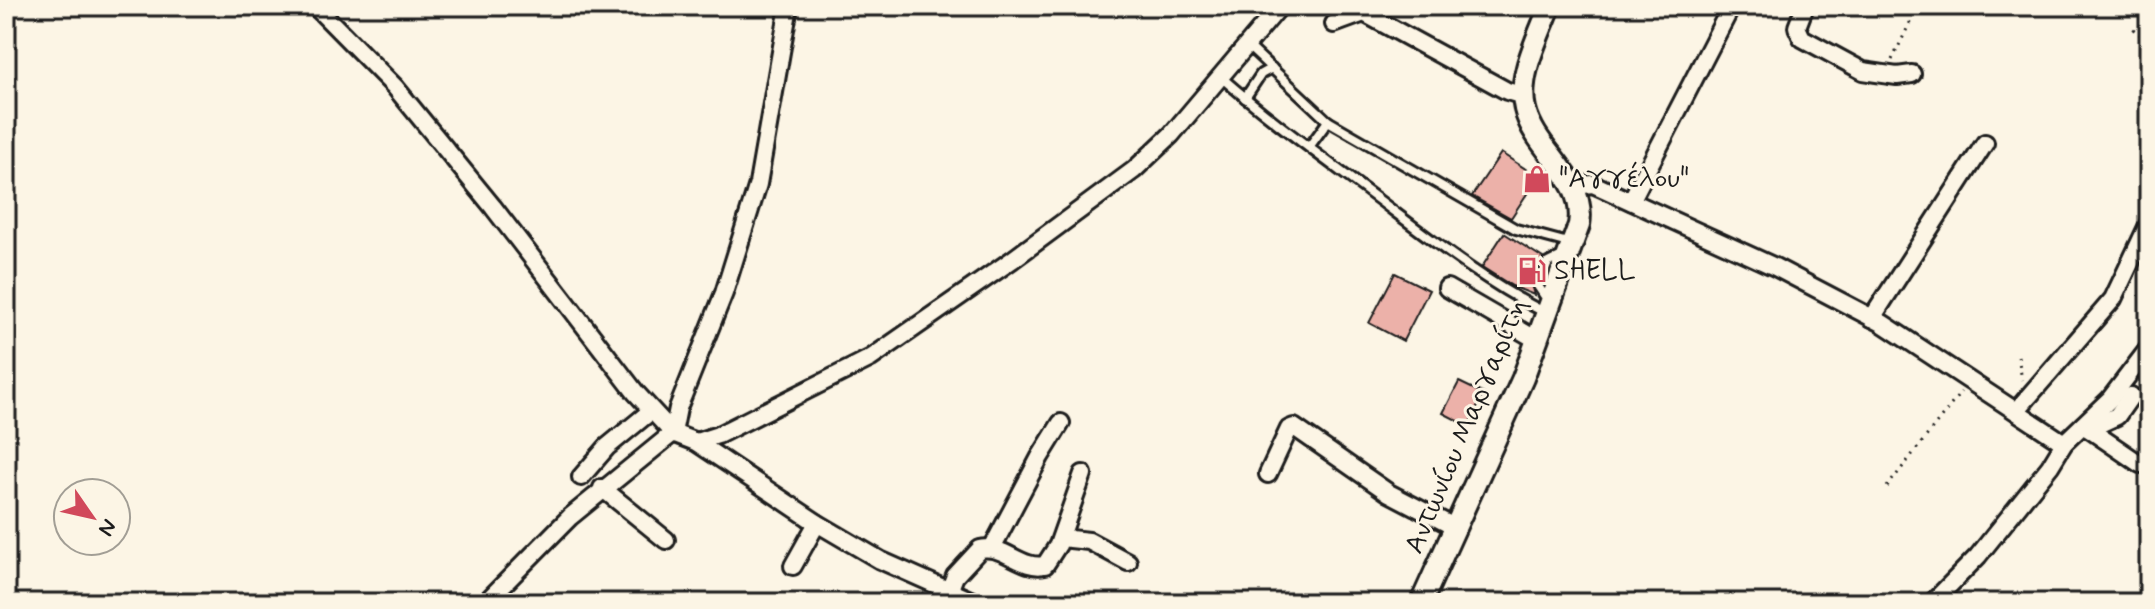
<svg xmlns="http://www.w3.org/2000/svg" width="2155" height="609" font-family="Mynerve,sans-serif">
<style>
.building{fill:#ecb1a9;stroke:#1c1c1c;stroke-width:2}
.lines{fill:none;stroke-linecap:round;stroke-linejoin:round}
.service-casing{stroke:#1c1c1c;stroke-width:14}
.minor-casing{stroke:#1c1c1c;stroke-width:22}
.tertiary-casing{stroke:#1c1c1c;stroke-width:26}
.path{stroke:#1c1c1c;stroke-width:3;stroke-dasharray:2 6;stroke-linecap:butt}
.service{stroke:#fcf5e5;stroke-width:8}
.minor{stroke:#fcf5e5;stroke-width:16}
.tertiary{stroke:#fcf5e5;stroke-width:20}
.labels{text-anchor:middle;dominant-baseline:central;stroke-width:6;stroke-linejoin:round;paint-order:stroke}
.poi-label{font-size:28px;fill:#1c1c1c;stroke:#fcf5e5;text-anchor:start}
.street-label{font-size:28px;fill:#1c1c1c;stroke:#fcf5e5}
</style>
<rect width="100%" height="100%" fill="#fcf5e5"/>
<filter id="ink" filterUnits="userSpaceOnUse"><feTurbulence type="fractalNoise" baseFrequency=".0125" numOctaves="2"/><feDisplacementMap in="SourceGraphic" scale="16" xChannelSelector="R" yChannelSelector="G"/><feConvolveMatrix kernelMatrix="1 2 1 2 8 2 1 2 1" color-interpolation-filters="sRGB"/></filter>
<g filter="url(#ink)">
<g class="building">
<path d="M1501,153L1538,177L1511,218L1472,196Z"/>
<path d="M1504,233L1543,258L1531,284L1534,295L1512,286L1482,267Z"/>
<path d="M1395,273L1429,290L1403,341L1369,323Z"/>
<path d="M1459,382L1484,394L1468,426L1443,413Z"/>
</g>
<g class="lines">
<defs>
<g id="service">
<path d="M1247,45L1328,121L1516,229L1572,244"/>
<path d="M1221,77C1271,121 1326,160 1379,200C1433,241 1486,283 1546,313"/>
<path d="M1245,98L1261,74L1272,68"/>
<path d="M1309,147L1328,121"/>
<path d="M1544,295L1538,286L1548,263L1562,256"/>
</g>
<g id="minor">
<path d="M315,6L395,87L493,207L636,393L673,433L696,442L817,523L880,560L977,603"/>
<path d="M1805,6L1797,27L1802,38L1863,71L1897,76L1912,74"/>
<path d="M1334,24L1364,13L1507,91L1524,96"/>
<path d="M1573,186L1593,184L1775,267L1882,323L2064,443"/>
<path d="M1631,201L1728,13"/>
<path d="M1447,288L1537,340"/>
<path d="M1872,318L1985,143"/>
<path d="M2016,411L2113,299L2149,223"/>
<path d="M2083,425L2140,464L2146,463L2149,458"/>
<path d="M2089,429L2117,416L2131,396"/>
<path d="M696,442L718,435L871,358L1012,260L1134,170L1171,135L1280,6"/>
<path d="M1268,474L1289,429L1294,427L1389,493L1456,528"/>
<path d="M581,477L607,447L651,411"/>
<path d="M602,488L666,540"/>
<path d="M1061,538L1089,541L1128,562"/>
<path d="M992,548L1040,457L1061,423"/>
<path d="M793,566L817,523"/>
<path d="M949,591L955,576L980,549C1004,544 1021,570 1045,565L1058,545L1083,474"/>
<path d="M485,603L570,517L673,433L678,408L724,293L758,184L789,6"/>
<path d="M1932,603L1978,556L2050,466L2064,443L2110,399L2149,348"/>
</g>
<path id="tertiary" d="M1421,603L1523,378L1579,225C1587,177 1535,152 1525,109C1517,76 1539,36 1550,6"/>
</defs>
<use href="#service" class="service-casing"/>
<use href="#minor" class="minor-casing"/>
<use href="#tertiary" class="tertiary-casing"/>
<g class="path">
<path d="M2133,29L2149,41"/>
<path d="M1892,60L1918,6"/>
<path d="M2018,356L2022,380"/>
<path d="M1887,487L1961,392"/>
</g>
<use href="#service" class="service"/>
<use href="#minor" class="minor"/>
<use href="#tertiary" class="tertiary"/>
</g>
</g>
<defs>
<symbol id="shop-bare" viewBox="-9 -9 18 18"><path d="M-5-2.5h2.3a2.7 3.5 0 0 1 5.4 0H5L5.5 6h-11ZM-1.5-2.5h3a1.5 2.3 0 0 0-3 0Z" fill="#d1495b" stroke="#fcf5e5" stroke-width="2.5" paint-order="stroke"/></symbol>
<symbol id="fuel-bare" viewBox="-9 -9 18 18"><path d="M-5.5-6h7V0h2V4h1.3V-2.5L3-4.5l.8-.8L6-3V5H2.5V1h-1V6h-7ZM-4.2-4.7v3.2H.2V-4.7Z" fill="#d1495b" stroke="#fcf5e5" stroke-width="2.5" paint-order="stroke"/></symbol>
</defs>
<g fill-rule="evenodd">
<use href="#shop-bare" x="1517" y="159" width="40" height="40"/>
<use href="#fuel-bare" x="1512" y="251" width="40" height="40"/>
</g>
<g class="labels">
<g class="poi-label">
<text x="1559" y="179">"Αγγέλου"</text>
<text x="1554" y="271">SHELL</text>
</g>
<g class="street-label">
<text transform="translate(1467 426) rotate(-67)">Αντωνίου Μαργαρίτη</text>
</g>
</g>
<rect width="2155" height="609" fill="none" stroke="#fcf5e5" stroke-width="32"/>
<rect x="16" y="16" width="2123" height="577" fill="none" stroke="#1c1c1c" stroke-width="3" filter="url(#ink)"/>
<g transform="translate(92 517) rotate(124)"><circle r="38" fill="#fcf5e5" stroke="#a29e95" stroke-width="2"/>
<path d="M0-6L14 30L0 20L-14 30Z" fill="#d1495b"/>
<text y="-12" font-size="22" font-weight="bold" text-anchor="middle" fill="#1c1c1c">N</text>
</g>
</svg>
